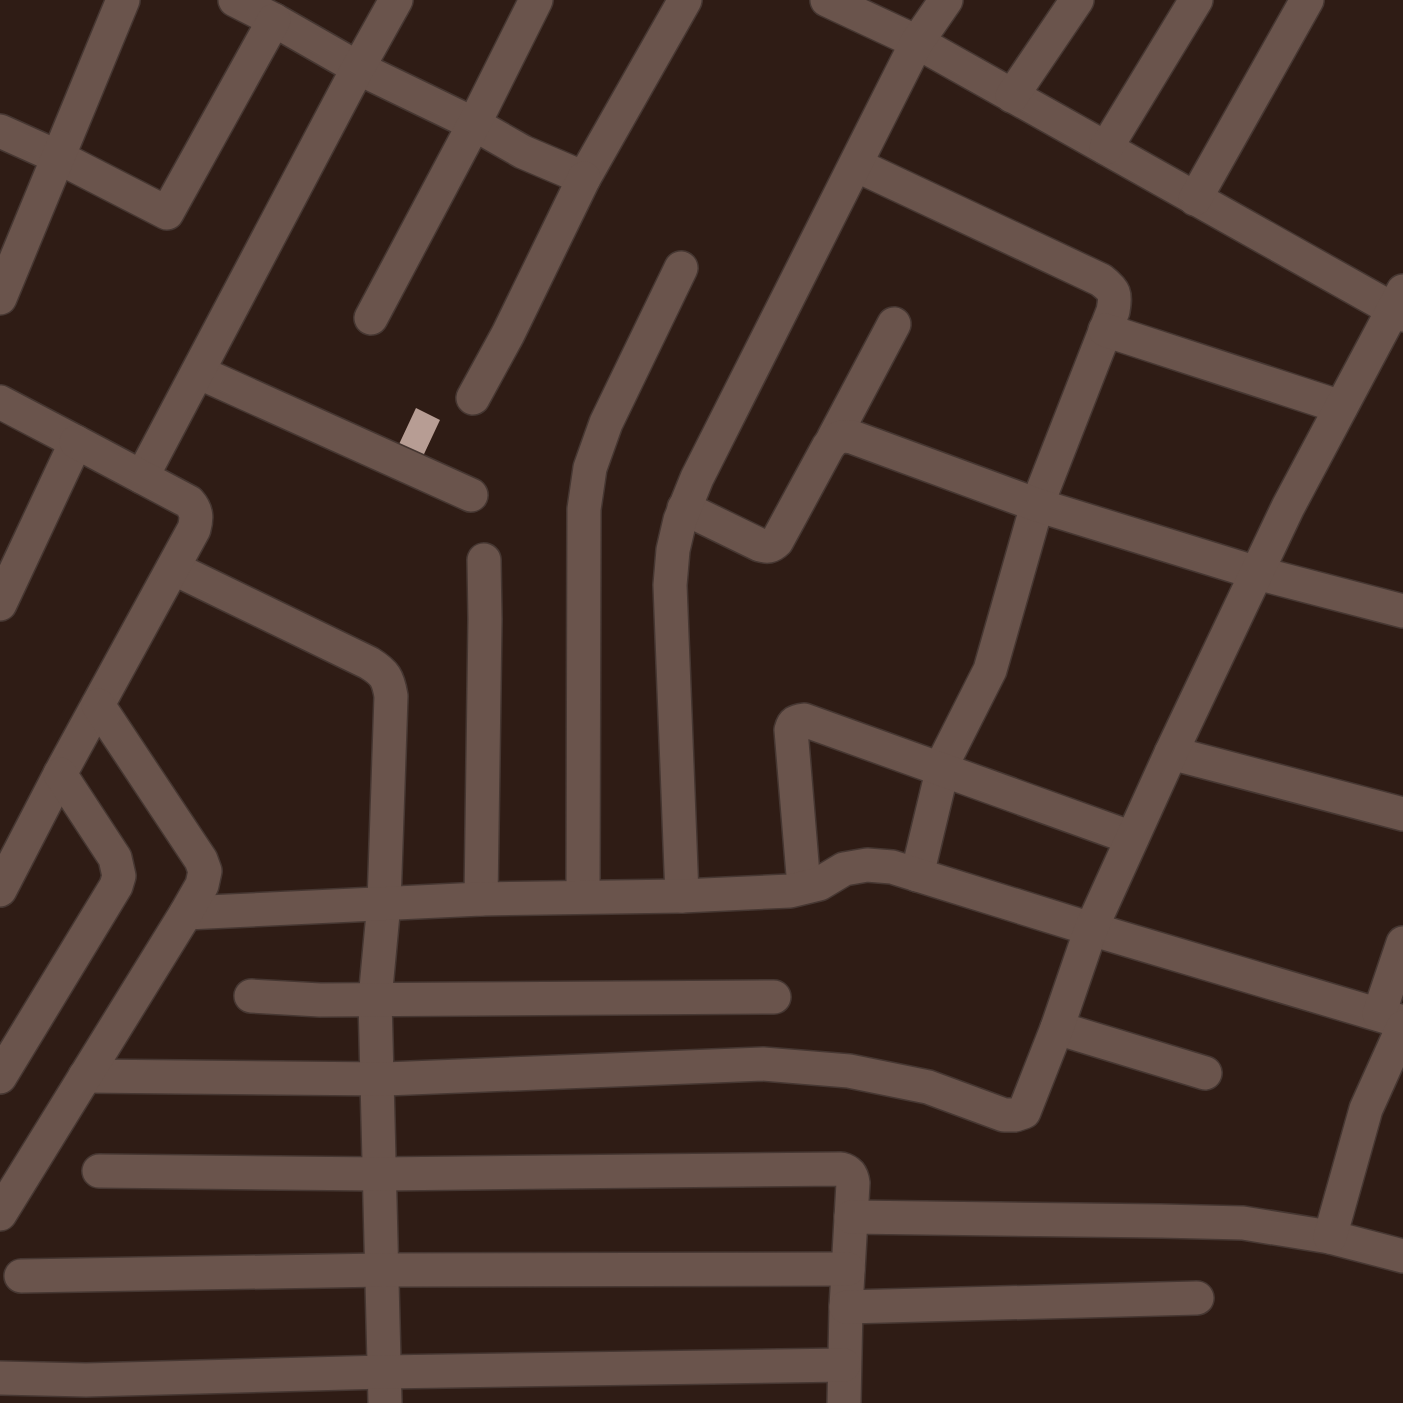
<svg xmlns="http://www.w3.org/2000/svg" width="1403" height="1403" font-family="'Fira Sans Condensed',sans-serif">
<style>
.building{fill:#b79d94}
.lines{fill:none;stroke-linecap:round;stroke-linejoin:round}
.minor-casing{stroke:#463732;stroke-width:36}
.minor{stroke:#6a544c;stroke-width:33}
</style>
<rect width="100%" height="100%" fill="#2f1c15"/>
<path class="building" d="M416,408L440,420L417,469L393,457Z"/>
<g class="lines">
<defs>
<g id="minor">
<path d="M235,0L274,20L358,68L474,124L523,152L584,178L685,0"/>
<path d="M827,0L917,42L1403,315"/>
<path d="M1012,96L1077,0"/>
<path d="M0,131L58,157L167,213L274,20"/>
<path d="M1106,148L1196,0"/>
<path d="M856,165L1101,280C1115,291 1116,294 1113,311L1037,505L990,670L945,759L917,875"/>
<path d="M1195,199L1307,0"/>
<path d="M0,298L123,0"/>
<path d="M371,318L474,124L536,0"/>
<path d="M1105,330L1341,407"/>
<path d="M198,372L471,495"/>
<path d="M473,398L508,334L584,178"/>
<path d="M0,402L76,442L0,604"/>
<path d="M833,439L894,324"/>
<path d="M142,477L358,68L396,0"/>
<path d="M684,508L760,545C767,547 771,547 777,541L828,447C834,438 840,435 852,437L1037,505L1257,573L1403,611"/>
<path d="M173,568L369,663C385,673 388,678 391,696L384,903L375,999L385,1403"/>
<path d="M1171,753L1403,814"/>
<path d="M804,887L791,730C793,722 796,721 804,720L1132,838"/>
<path d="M0,890L60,774L194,529C197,518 197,511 189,502L76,442"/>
<path d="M583,896L584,509L590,468L606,423L681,268"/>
<path d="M682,896L670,585L673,550L680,520L697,478L917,42L946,0"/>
<path d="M481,899L485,619L484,560"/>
<path d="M186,913L481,899L682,896L790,891L819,884L844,869L867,865L892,867L1091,929L1403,1022"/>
<path d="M251,996L320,1000L774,997"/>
<path d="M1379,1014L1403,943"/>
<path d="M1057,1028L1205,1073"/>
<path d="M85,1076L385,1079L763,1064L849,1071L928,1087L1004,1115H1015L1024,1112L1057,1028L1091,929L1171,753L1288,507L1403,291"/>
<path d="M0,1077L116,886L119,876L115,858L60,774"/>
<path d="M99,1171L380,1174L841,1169C849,1171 852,1175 853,1183L846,1307L844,1403"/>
<path d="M0,1214L186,913L202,885L205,871L201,860L98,705"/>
<path d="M851,1217L1161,1221L1243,1223L1330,1237L1403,1256"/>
<path d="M1330,1237L1366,1109L1403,1027"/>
<path d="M21,1276L382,1270L848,1269"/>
<path d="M846,1307L1197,1298"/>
<path d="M0,1378L86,1380L384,1372L844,1365"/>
</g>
</defs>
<use href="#minor" class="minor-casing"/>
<use href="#minor" class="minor"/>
</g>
</svg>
